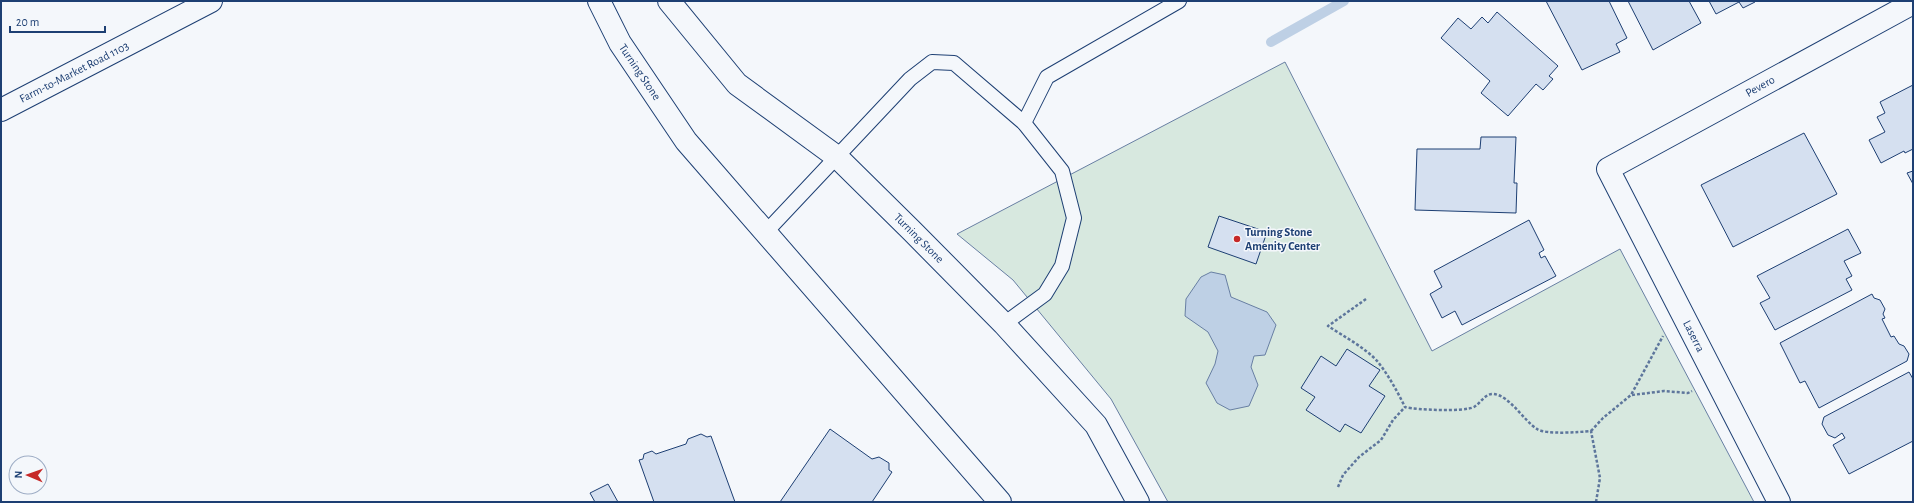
<svg xmlns="http://www.w3.org/2000/svg" width="1914" height="503" font-family="'Alegreya Sans',sans-serif">
<style>
.green{fill:#d7e8df;stroke:#687fa3}
.water{fill:#bed0e5;stroke:#687fa3}
.lines{fill:none;stroke-linecap:round;stroke-linejoin:round}
.stream{stroke:#bed0e5;stroke-width:10}
.building{fill:#d5e0f0;stroke:#1d3f73}
.lane-casing{stroke:#1d3f73;stroke-width:16}
.street-casing{stroke:#1d3f73;stroke-width:24}
.secondary-casing{stroke:#1d3f73;stroke-width:24}
.path{stroke:#5e769c;stroke-width:2.5;stroke-dasharray:3 2;stroke-linecap:butt}
.lane{stroke:#f4f7fb;stroke-width:14}
.street{stroke:#f4f7fb;stroke-width:22}
.secondary{stroke:#f4f7fb;stroke-width:22}
.poi-dot{fill:#c62828;stroke:#f4f7fb;stroke-width:1.5}
.labels{text-anchor:middle;dominant-baseline:central;stroke-width:3;stroke-linejoin:round;paint-order:stroke}
.street-label{font-size:12px;fill:#1d3f73;stroke:#f4f7fb}
.poi-label{font-size:12px;font-weight:bold;fill:#1d3f73;stroke:#f4f7fb;text-anchor:start}
</style>
<rect width="100%" height="100%" fill="#f4f7fb"/>
<path class="green" d="M1285,62L1432,351L1620,249L1754,502H1168L1111,399L1013,280L957,234Z"/>
<path class="water" d="M1211,272L1225,275L1231,297L1267,312L1276,325L1265,355L1254,356L1251,367L1258,385L1249,406L1230,410L1217,403L1206,383L1215,364L1218,351L1208,332L1185,316L1186,299L1201,277Z"/>
<g class="lines">
<path class="stream" d="M1271,42L1344,1"/>
</g>
<g class="building">
<path d="M1546,1H1609L1627,38L1616,44L1620,52L1582,70Z"/>
<path d="M1628,1H1689L1701,23L1653,50Z"/>
<path d="M1709,1H1755V2L1743,8L1739,2L1716,14Z"/>
<path d="M1497,12L1558,66L1549,76L1553,79L1543,90L1536,84L1508,116L1481,93L1490,81L1441,38L1458,18L1471,29L1482,17L1488,23Z"/>
<path d="M1913,85V149L1905,153L1904,151L1881,163L1869,140L1885,132L1877,117L1885,113L1880,102Z"/>
<path d="M1804,133L1837,194L1733,247L1701,185Z"/>
<path d="M1481,137H1516L1514,183H1517L1516,213L1415,210L1417,149H1480Z"/>
<path d="M1913,171V184L1907,173Z"/>
<path d="M1219,216L1267,232L1256,264L1208,247Z"/>
<path d="M1529,220L1544,250L1539,253L1541,258L1545,256L1556,276L1462,325L1455,311L1442,318L1430,294L1442,287L1434,271Z"/>
<path d="M1848,229L1861,253L1844,261L1852,276L1846,279L1852,290L1775,330L1760,303L1770,298L1757,276Z"/>
<path d="M1872,294L1874,298L1880,300L1885,309L1883,314L1885,318L1882,319L1891,337L1894,336L1899,344L1904,346L1909,354L1907,361L1819,408L1805,381L1800,383L1780,343Z"/>
<path d="M1347,349L1380,370L1369,386L1385,396L1361,433L1345,424L1340,432L1306,410L1315,397L1301,388L1321,356L1336,366Z"/>
<path d="M1909,372L1913,379V441L1849,474L1833,445L1845,438L1842,433L1835,438L1828,435L1822,424L1824,417Z"/>
<path d="M830,429L872,459L879,457L889,463V470L892,472L872,502H780Z"/>
<path d="M701,434L707,437L711,436L735,502H654L639,460L643,459L644,454L652,451L656,454L686,444L688,439Z"/>
<path d="M608,484L618,502H595L590,493Z"/>
</g>
<g class="lines">
<defs>
<g id="lane">
<path d="M1024,123L1047,77L1179,1"/>
<path d="M766,232L910,79L932,62L954,63L1024,123L1062,171L1074,218L1062,266L1045,294L1004,324"/>
</g>
<g id="street">
<path d="M599,1L620,43L686,141L1000,502"/>
<path d="M669,1L737,84L837,157L912,231L1004,324L1096,425L1138,502"/>
<path d="M1779,502L1608,169L1913,3"/>
</g>
<path id="secondary" d="M1,110L211,1"/>
</defs>
<use href="#lane" class="lane-casing"/>
<use href="#street" class="street-casing"/>
<use href="#secondary" class="secondary-casing"/>
<g class="path">
<path d="M1366,299L1328,326C1343,336 1366,348 1378,362C1389,376 1397,391 1405,407C1417,410 1464,412 1474,407C1481,403 1485,393 1494,394C1510,396 1524,421 1537,429C1546,435 1580,432 1591,431L1600,478L1596,502"/>
<path d="M1632,395L1664,391L1688,393L1692,391"/>
<path d="M1591,431L1603,418L1631,395L1663,336"/>
<path d="M1338,487L1343,475L1359,457L1381,440L1393,420L1405,407"/>
</g>
<use href="#lane" class="lane"/>
<use href="#street" class="street"/>
<use href="#secondary" class="secondary"/>
</g>
<circle class="poi-dot" cx="1237" cy="239" r="4"/>
<g class="labels">
<g class="street-label">
<text transform="translate(74 72) rotate(-27)">Farm-to-Market Road 1103</text>
<text transform="translate(640 72) rotate(56)">Turning Stone</text>
<text transform="translate(1760 86) rotate(-29)">Pevero</text>
<text transform="translate(919 238) rotate(45)">Turning Stone</text>
<text transform="translate(1694 336) rotate(63)">Laserra</text>
</g>
<g class="poi-label">
<text x="1245" y="232">Turning Stone<tspan x="1245" dy="14">Amenity Center</tspan></text>
</g>
</g>
<rect width="1914" height="503" fill="none" stroke="#1d3f73" stroke-width="4"/>
<g transform="translate(28 475) rotate(272)"><circle r="19" fill="#f4f7fb" stroke="#9eadc5"/>
<path d="M0-3L7 15L0 10L-7 15Z" fill="#c62828"/>
<text y="-6" font-size="11" font-weight="bold" text-anchor="middle" fill="#1d3f73">N</text>
</g>
<path d="M10 26v6h95v-6" fill="none" stroke="#1d3f73" stroke-width="2"/>
<text x="16" y="26" font-size="12" fill="#1d3f73" stroke="#f4f7fb" stroke-width="3" paint-order="stroke">20 m</text>
</svg>
